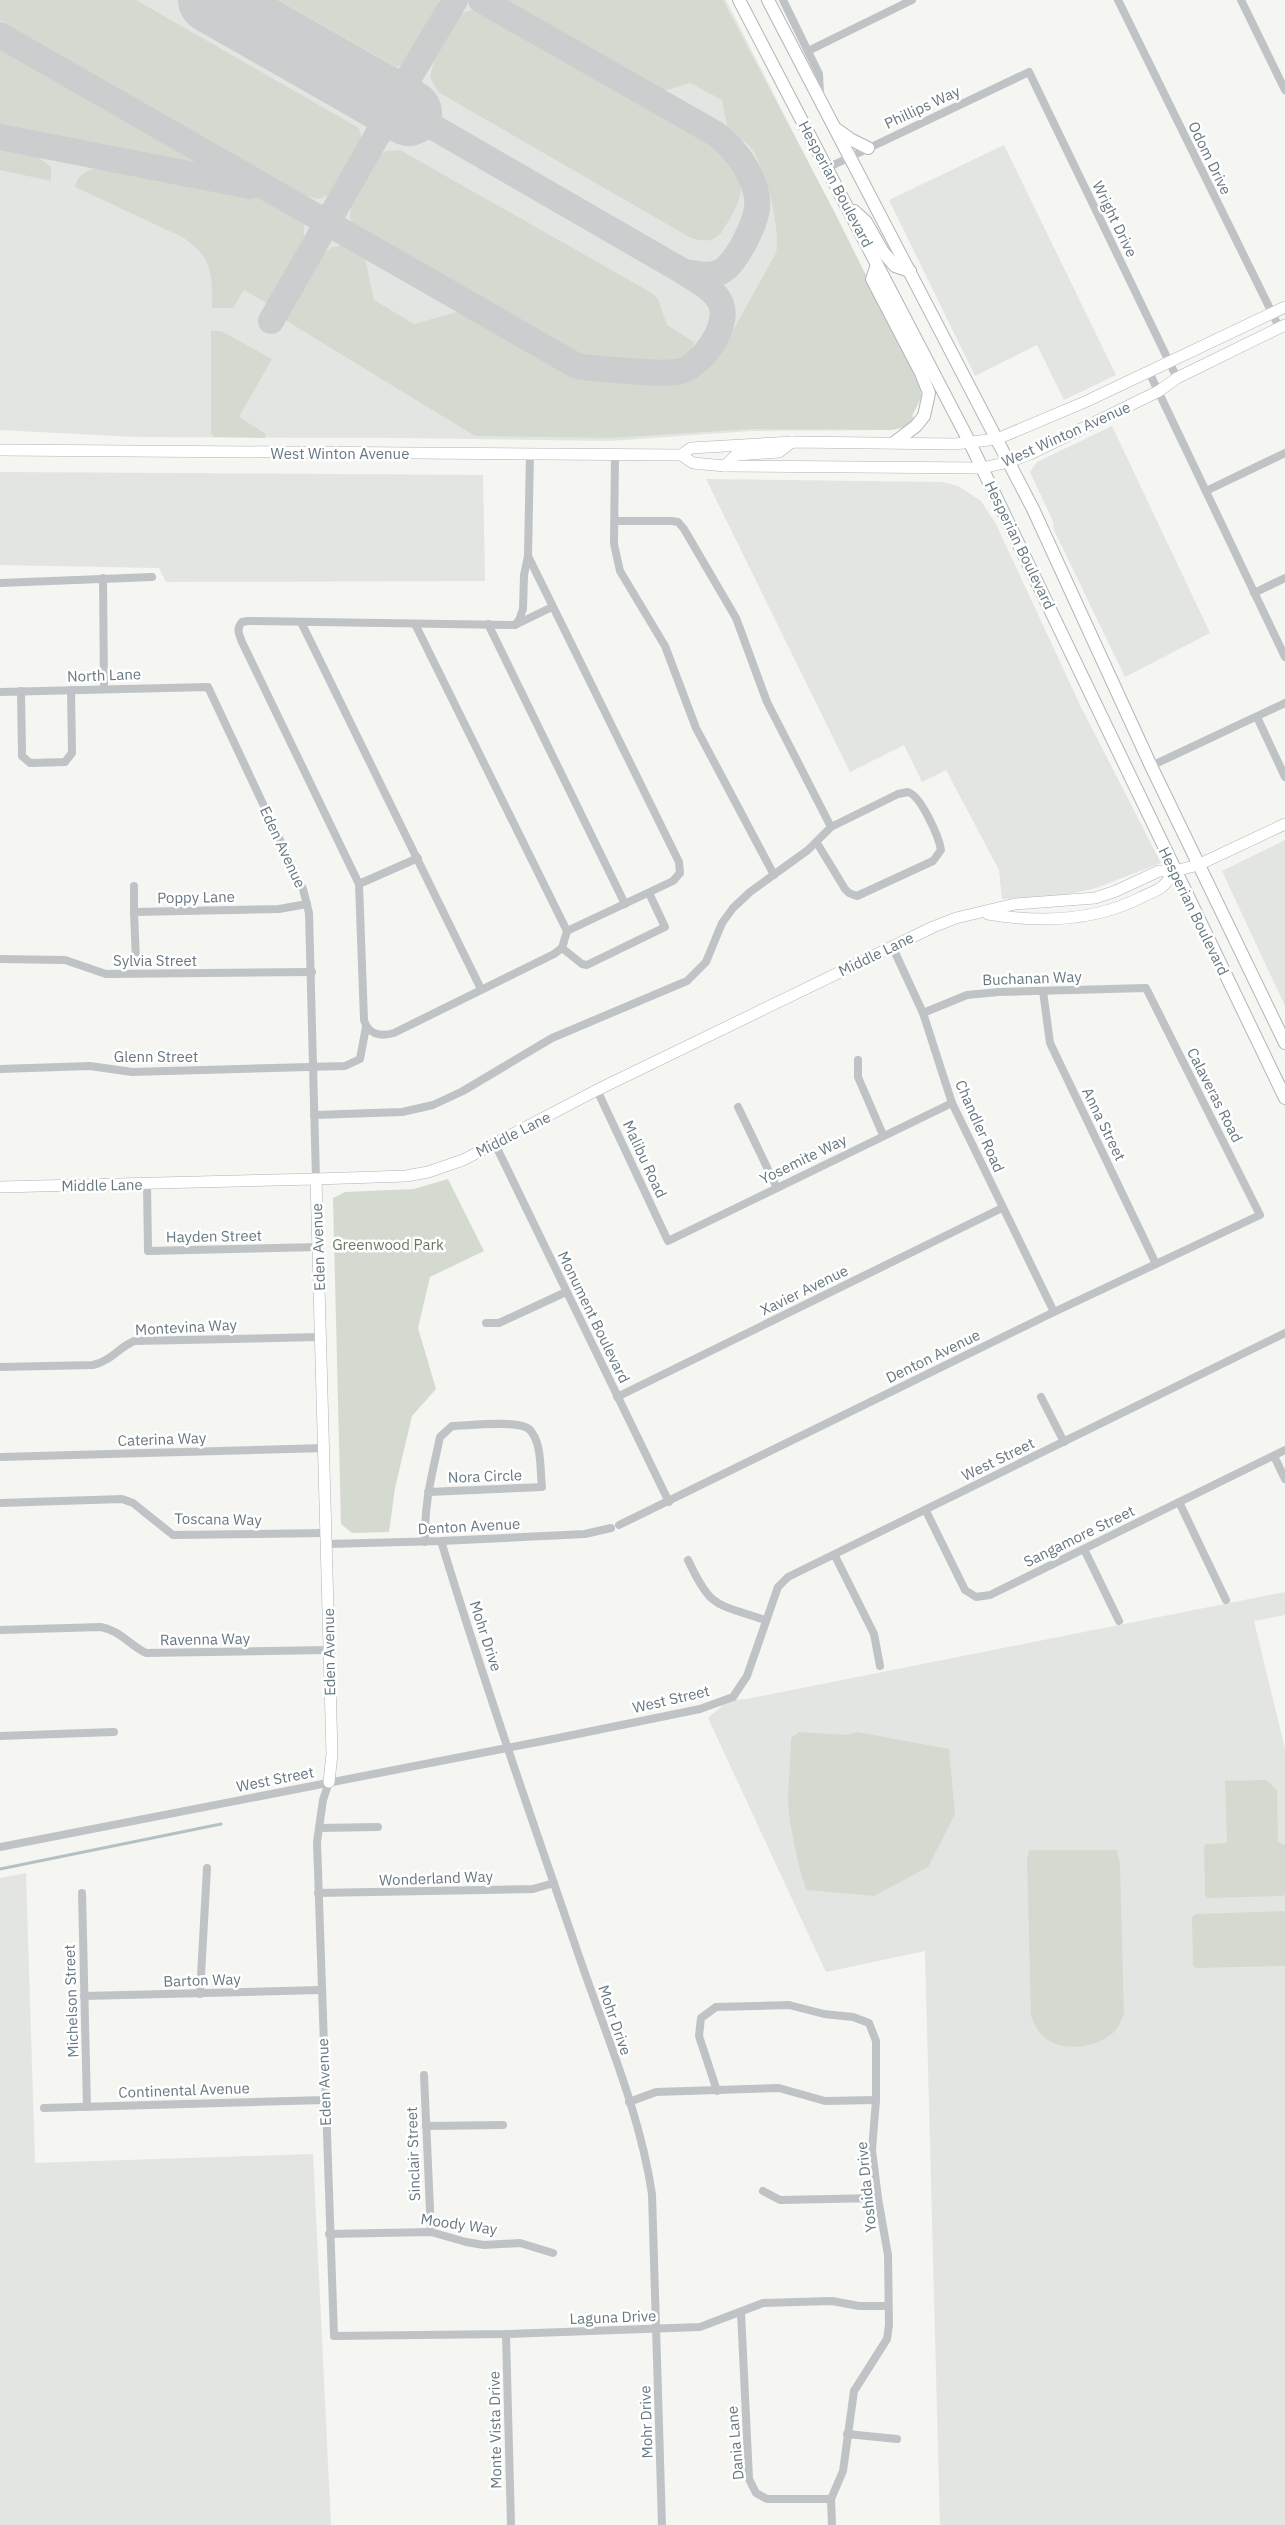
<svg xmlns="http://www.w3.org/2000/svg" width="1285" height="2525" font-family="'IBM Plex Sans',sans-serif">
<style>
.built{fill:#e3e5e3}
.green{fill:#d5dad1}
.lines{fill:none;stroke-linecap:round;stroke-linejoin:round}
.stream{stroke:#b4c1c4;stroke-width:3}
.taxiway{stroke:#cacece;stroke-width:26}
.runway{stroke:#cacece;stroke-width:66}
.secondary-casing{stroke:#afb5b9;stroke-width:12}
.primary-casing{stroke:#b0b6b8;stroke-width:14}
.street{stroke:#bfc3c6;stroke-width:8}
.secondary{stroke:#fff;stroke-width:11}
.primary{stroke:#fff;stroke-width:12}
.labels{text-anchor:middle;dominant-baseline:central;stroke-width:5;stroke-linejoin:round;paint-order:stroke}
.street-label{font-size:15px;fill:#667881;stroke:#fff}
.park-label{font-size:15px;fill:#6b7964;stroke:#fff}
</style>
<rect width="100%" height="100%" fill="#f5f5f2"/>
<g class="built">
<path d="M0,0H726L917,376L922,397L912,416L915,420L908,426L891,430L751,431L609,441L404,438L136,437L0,430Z"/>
<path d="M1004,145L1116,375L1064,400L1037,345L975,376L889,200Z"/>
<path d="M1112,426L1210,633L1125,677L1054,530L1053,521L1030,472L1037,462Z"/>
<path d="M0,472L483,475L485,581L166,582L159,568L0,565Z"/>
<path d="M706,479L942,482L958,486L981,501L996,524L1080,705L1161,863L1096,888L1051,898L1002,899L999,870L946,770L922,782L904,745L850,772Z"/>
<path d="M1285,840V1006L1222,871Z"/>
<path d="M1285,1592V1615L1254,1621L1285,1749V2525H940L925,1951L826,1972L708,1718L729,1700L747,1699Z"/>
<path d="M26,1873L35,2163L313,2154L331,2525H0V1878Z"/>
</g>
<g class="green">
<path d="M0,0H136L359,128L362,139L331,194L319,199L306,196L0,20Z"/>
<path d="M278,0H439V1L437,8L405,64L396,67Z"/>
<path d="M505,0H723L836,215L920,384L921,397L912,416L915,420L902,428L891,430L753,429L610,438L475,436L285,320L322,255C335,241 349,245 364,254L374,300L414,324L457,312L464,313L579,377L657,383L687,382L706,371L721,352L776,253C781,230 766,165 750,147C744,140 736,136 728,131L722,100L690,83L661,92Z"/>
<path d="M471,10L485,12L722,149C752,183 742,198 722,232C713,242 704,242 691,238L438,92L430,77L434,60L460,14Z"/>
<path d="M0,47L202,165L0,126Z"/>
<path d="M0,149L37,156L51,167V181L0,170Z"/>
<path d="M400,150L652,293L658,299L667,325L694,342C693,354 685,363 673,364L582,359L356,230L350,219L351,202L377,157L386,151Z"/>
<path d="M98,168L266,198L298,217L304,226V239L268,304L244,290L233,308H212C212,274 213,257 182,237L75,187C77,175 86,170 98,168Z"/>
<path d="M211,331H221L272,359L239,417L266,434L265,438L214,437L211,433Z"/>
<path d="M448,1179L484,1251L430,1277L418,1328L436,1389L412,1416L395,1488L389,1532L352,1533L341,1524L333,1198L345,1192L414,1189Z"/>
<path d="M799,1732L847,1735L857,1732L949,1749L955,1814L928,1867L874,1896L807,1890C799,1874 787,1814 788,1796C789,1776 791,1757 791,1738Z"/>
<path d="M1266,1780L1277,1790L1278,1842L1285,1845V1894L1283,1896L1208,1898L1205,1895L1204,1847L1206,1844L1227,1843L1225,1781Z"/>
<path d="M1029,1850H1117L1120,1864L1124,2014C1121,2020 1119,2027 1115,2031C1097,2049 1057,2054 1040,2033C1036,2029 1033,2021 1031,2016L1027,1860Z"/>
<path d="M1285,1911V1966L1196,1968L1193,1965L1192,1917L1196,1914Z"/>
</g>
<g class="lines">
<path class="stream" d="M0,1869L221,1824"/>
<g class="taxiway">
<path d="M481,0L716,134C737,150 760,181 757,209C755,221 749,234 743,245C726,274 719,279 685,272"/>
<path d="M0,35L577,366L590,368C611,369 664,376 681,371C702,365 730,326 721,304C715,289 697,281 684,272L409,113"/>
<path d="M411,74L455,0"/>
<path d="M378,134C393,118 408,118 427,126"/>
<path d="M0,137L250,186"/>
<path d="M271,321L378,134C385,114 377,104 365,89C385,92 398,91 411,74C403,94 409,110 427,122"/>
</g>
<path class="runway" d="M211,0L409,113"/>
<defs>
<g id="secondary">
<path d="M0,450L681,455L693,463L725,466L982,468L1009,462L1030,454L1159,391L1177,378L1285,325"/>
<path d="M681,455L691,448L792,442L955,444L997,439L1087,401L1285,307"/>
<path d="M725,466L736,455L779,452L792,442"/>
<path d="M988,914C1040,923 1095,921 1142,897C1149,893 1158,891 1163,886C1167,882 1171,876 1175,871"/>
<path d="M316,1179L332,1754L329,1782"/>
<path d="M0,1187L316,1179L406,1176L428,1172L463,1160L597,1090L933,927L956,918L1015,904L1095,898L1116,891L1159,871H1175L1198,865L1285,824"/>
</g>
<g id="primary">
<path d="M739,0L970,443L1285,1098"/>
<path d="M768,0L1033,509L1151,766L1285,1043"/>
<path d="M836,129L850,139L868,148"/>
<path d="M854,211L866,222L883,252L895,266L910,271"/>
<path d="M877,265L872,279L921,373L929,393L924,416L916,426L895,442"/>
</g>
</defs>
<use href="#secondary" class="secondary-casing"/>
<use href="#primary" class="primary-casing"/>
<g class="street">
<path d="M783,0L819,74L820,95"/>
<path d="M1118,0L1279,327"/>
<path d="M1241,0L1285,90"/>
<path d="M808,51L912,0"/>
<path d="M827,168L1029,72L1177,378"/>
<path d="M1149,372L1285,657"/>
<path d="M615,455L614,544L620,571L665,646L696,728L774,875"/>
<path d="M1206,491L1285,453"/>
<path d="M615,521H672L678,522L684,529L736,618L767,702L831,827"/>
<path d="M528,556L679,862L680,873L673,881L567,931L562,948L554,954L394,1033C380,1037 368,1034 364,1020L359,884L242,642C239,634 236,629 242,622L248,621L515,625L552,607"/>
<path d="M103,578L104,689"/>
<path d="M0,583L152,577"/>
<path d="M1254,593L1285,578"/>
<path d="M301,622L481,989"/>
<path d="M415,624L567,931"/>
<path d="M488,624L625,904"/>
<path d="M515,625L519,620L523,609L524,575L528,556L530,454"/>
<path d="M21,691L22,756L30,763L65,762L72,753L71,690"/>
<path d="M0,692L208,687L303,889L309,913L316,1179"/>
<path d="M1257,717L1285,777"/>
<path d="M1151,766L1285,703"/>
<path d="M359,884L418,858"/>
<path d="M134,886V912"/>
<path d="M892,946L923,1013L952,1103L1054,1312"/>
<path d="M562,948L582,964L587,965L665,927L649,893"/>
<path d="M0,959L65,960L106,974L312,972"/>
<path d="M136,961L134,912L279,909L307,904"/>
<path d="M1043,991L1050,1043L1156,1264"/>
<path d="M858,1060V1077L883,1135"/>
<path d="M0,1069L90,1066L132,1072L345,1066L360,1059L366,1027"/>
<path d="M597,1090L668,1241L952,1103"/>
<path d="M738,1107L777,1188"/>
<path d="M314,1115L402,1112L433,1105L463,1091L552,1038L687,981L706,962L722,923L733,908L750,892L808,850L831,827L898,794L908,792C921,796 939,837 941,850L933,861L857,896L849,893L845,889L817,843"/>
<path d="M495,1144L669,1502"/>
<path d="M147,1184L148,1251L318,1247"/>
<path d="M486,1323H499L566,1292"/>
<path d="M0,1367L93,1365C111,1361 118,1348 134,1341L320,1337"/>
<path d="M617,1397L1002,1208"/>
<path d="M1041,1397L1064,1442"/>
<path d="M1274,1456L1285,1479"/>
<path d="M0,1457L325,1448"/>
<path d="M1179,1502L1226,1600"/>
<path d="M0,1503L122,1499L133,1503L173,1535L327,1533"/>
<path d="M926,1511L965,1590L976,1597L990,1595L1285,1450"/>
<path d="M619,1525L1054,1312L1260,1215L1146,988L999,992L967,995L923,1013"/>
<path d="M441,1541C484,1682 532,1820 580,1959C606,2035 640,2113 652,2194L662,2525"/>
<path d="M425,1542C424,1503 432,1475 440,1437L452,1426C467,1426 520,1419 530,1430C542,1443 540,1470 542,1487L428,1492"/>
<path d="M327,1544L441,1541L585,1534L611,1528"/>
<path d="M1084,1549L1119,1621"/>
<path d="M835,1556L874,1634L880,1666"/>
<path d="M688,1560C711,1609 715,1603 765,1620"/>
<path d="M0,1630L101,1627C121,1631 128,1644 146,1653L328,1650"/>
<path d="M0,1736L114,1732"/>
<path d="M329,1782L323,1800L317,1842L334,2336L506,2334L700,2327L763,2303L832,2301L859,2306H888"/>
<path d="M319,1828L378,1827"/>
<path d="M0,1847L553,1739L700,1709L733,1697L747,1676L778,1587L788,1577L1285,1333"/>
<path d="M82,1893L87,2107"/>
<path d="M318,1893L533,1889L554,1883"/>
<path d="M200,1994L207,1868"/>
<path d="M84,1996L320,1990"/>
<path d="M424,2075L431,2232"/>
<path d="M717,2091L699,2036L701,2018L716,2007L789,2005L824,2014L853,2017L869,2023L876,2041V2100L872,2150L878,2198L888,2255L889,2325L887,2339L854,2391L843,2471L831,2499L832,2525"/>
<path d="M629,2102L656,2092L779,2088L825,2101L876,2100"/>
<path d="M44,2108L325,2100"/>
<path d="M426,2126L503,2125"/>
<path d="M763,2191L780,2200L878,2198"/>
<path d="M329,2234L431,2232L466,2242L484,2245L520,2243L553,2253"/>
<path d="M741,2312L749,2479L756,2493L767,2499H831"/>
<path d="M506,2334L511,2525"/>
<path d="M847,2434L897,2439"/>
</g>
<use href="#secondary" class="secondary"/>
<use href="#primary" class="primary"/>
</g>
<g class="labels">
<g class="street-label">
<text transform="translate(922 107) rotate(-25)">Phillips Way</text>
<text transform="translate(1210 158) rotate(64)">Odom Drive</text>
<text transform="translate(836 184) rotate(62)">Hesperian Boulevard</text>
<text transform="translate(1115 219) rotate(64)">Wright Drive</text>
<text transform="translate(1066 434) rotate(-24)">West Winton Avenue</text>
<text x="340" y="453">West Winton Avenue</text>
<text transform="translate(1020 545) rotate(64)">Hesperian Boulevard</text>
<text transform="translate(104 675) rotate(-2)">North Lane</text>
<text transform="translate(283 847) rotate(65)">Eden Avenue</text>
<text transform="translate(196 897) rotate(-1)">Poppy Lane</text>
<text transform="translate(1194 911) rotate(64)">Hesperian Boulevard</text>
<text transform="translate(876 954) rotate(-26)">Middle Lane</text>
<text x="155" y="960">Sylvia Street</text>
<text transform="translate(1032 978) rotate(-2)">Buchanan Way</text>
<text x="156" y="1056">Glenn Street</text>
<text transform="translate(1215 1095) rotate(63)">Calaveras Road</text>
<text transform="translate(1104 1124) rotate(64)">Anna Street</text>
<text transform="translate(980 1126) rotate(66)">Chandler Road</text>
<text transform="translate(513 1134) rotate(-27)">Middle Lane</text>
<text transform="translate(645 1159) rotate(65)">Malibu Road</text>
<text transform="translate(803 1159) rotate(-26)">Yosemite Way</text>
<text transform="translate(102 1185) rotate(-1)">Middle Lane</text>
<text transform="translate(214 1236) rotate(-1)">Hayden Street</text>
<text transform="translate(318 1247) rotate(-92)">Eden Avenue</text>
<text transform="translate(804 1290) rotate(-26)">Xavier Avenue</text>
<text transform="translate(594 1317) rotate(64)">Monument Boulevard</text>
<text transform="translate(186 1327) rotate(-3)">Montevina Way</text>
<text transform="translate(933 1356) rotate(-26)">Denton Avenue</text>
<text transform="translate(162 1439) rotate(-2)">Caterina Way</text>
<text transform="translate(998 1459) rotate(-26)">West Street</text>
<text transform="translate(485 1476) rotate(-2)">Nora Circle</text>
<text transform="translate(218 1519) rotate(1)">Toscana Way</text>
<text transform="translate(469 1526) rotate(-3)">Denton Avenue</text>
<text transform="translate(1079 1536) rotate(-26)">Sangamore Street</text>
<text transform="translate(486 1636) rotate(72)">Mohr Drive</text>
<text transform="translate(205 1639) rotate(-1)">Ravenna Way</text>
<text transform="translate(329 1652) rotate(-91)">Eden Avenue</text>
<text transform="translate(671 1699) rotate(-13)">West Street</text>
<text transform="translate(275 1779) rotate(-11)">West Street</text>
<text transform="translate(436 1878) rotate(-2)">Wonderland Way</text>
<text transform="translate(202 1980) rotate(-2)">Barton Way</text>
<text transform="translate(71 2001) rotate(-92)">Michelson Street</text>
<text transform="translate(615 2020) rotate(71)">Mohr Drive</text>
<text transform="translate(324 2082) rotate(-92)">Eden Avenue</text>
<text transform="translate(184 2090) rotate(-2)">Continental Avenue</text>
<text transform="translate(413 2154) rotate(-92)">Sinclair Street</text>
<text transform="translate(866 2187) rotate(-96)">Yoshida Drive</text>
<text transform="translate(459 2224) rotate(8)">Moody Way</text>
<text transform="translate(613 2317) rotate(-2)">Laguna Drive</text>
<text transform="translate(646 2422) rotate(-92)">Mohr Drive</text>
<text transform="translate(495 2430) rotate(-91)">Monte Vista Drive</text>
<text transform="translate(735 2443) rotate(-95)">Dania Lane</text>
</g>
<g class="park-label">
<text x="388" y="1244">Greenwood Park</text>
</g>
</g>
</svg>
